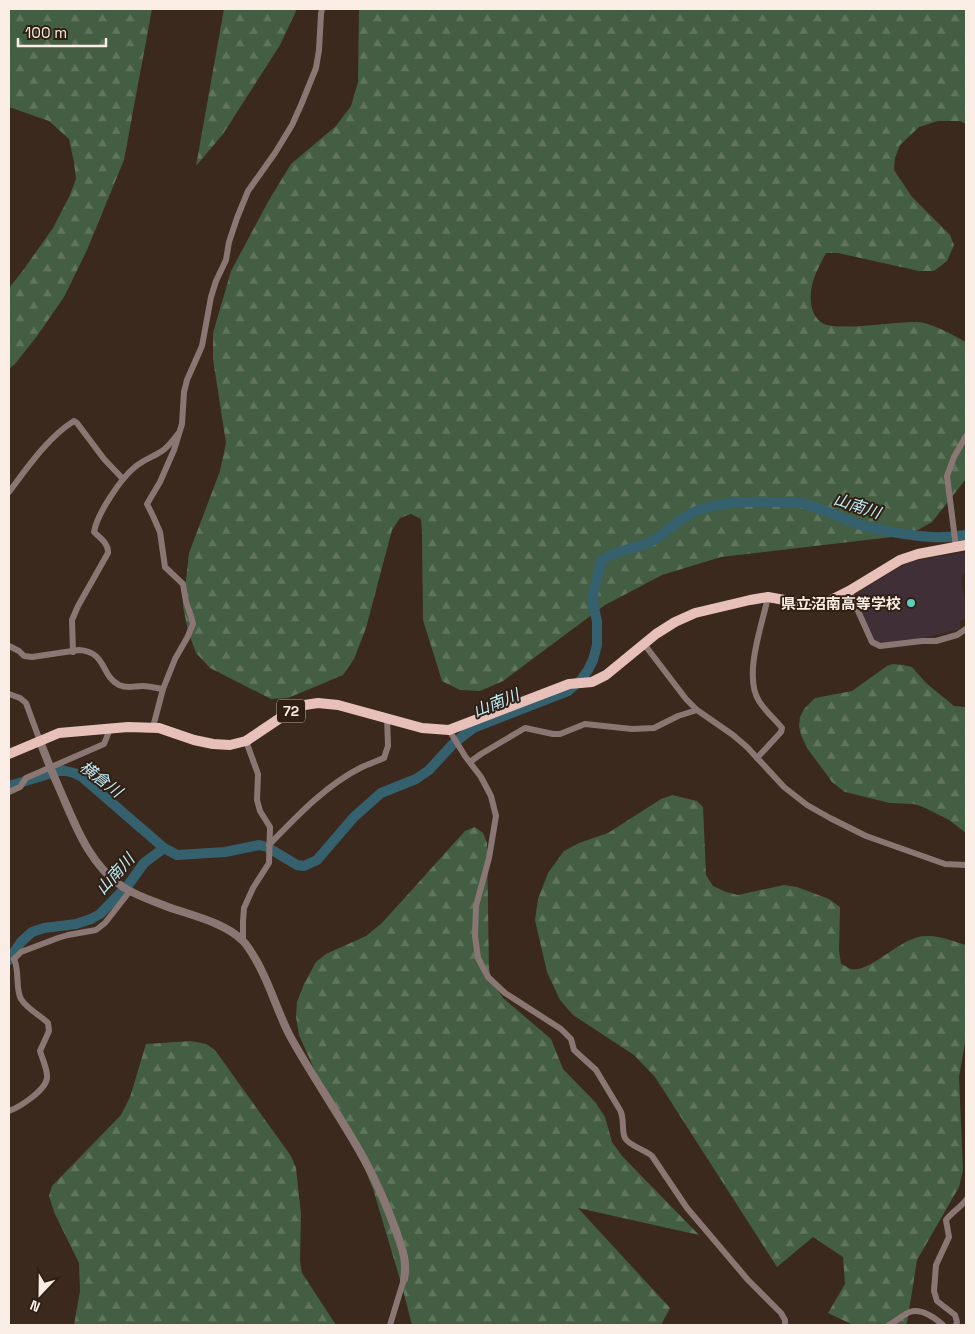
<svg xmlns="http://www.w3.org/2000/svg" width="975" height="1334" font-family="'Space Grotesk','Noto Sans JP',sans-serif">
<style>
.education{fill:#412f38}
.forest{fill:url(#forest-firs)}
.lines{fill:none;stroke-linecap:round;stroke-linejoin:round}
.river{stroke:#35616e;stroke-width:10}
.minor{stroke:#8a7774;stroke-width:6}
.tertiary{stroke:#8a7774;stroke-width:8}
.primary{stroke:#e7c0ba;stroke-width:10}
.poi-dot{fill:#5ccebb;stroke:#301f13;stroke-width:2}
.labels{text-anchor:middle;dominant-baseline:central;stroke-width:4;stroke-linejoin:round;paint-order:stroke}
.shield{fill:#301f13;stroke:#bdafa6;stroke-width:1}
.shield-label{font-size:14px;font-weight:bold;fill:#faede5}
.poi-label{font-size:15px;font-weight:bold;fill:#faede5;stroke:#301f13;text-anchor:end}
.water-label{font-size:16px;font-style:italic;fill:#c0edfa;stroke:#301f13}
</style>
<defs>
<pattern id="forest-firs" width="22" height="20" patternUnits="userSpaceOnUse" patternTransform="scale(1.25)"><rect width="22" height="20" fill="#445e43"/><path d="M5 1l3.5 6h-7zM16 11l3.5 6h-7z" fill="#60755e"/></pattern>
</defs>
<rect width="100%" height="100%" fill="#3b291d"/>
<path class="education" d="M966,552V571L961,577L966,610V619L960,621V629L923,638L880,644L875,642L853,596L899,567L913,561Z"/>
<g class="forest">
<path d="M9,9H152L124,160L87,250L64,297L37,336L15,364L9,369V288L24,269L53,228L69,197L76,179L74,162L69,139L49,121L9,107Z"/>
<path d="M224,9H297L280,45L223,134L196,166Z"/>
<path d="M359,9H966V124L960,121H938L919,127L900,145L895,158L894,170L912,197L950,235L954,245L947,261L934,271H919L838,253H826C817,270 809,284 811,303C812,311 815,318 822,323C837,332 896,321 917,322C932,323 953,335 966,342V479L932,522L909,535L721,557L662,575L605,605L503,681L480,691L460,690L442,681L423,620L422,533L421,519L411,514L400,518L392,530L366,628L354,659L343,675L288,698L271,699L210,668L196,653L188,631L183,607L189,553L220,471L226,443L213,359V333L231,271L269,200L291,164L336,126L351,106L358,82Z"/>
<path d="M893,664L903,665L912,667L926,683L954,706L966,707V833L949,820L923,807L914,804L890,803L845,792L832,782L807,748L801,735L799,726L800,717L804,709L815,698L852,691L887,666Z"/>
<path d="M672,795L697,801L703,807L706,875L713,886L726,892L738,895L784,885L797,887L829,899L840,907L839,951L841,964C844,965 848,968 851,969C871,973 900,937 925,936C939,935 953,941 966,945V1037L959,1077L963,1170L959,1187L917,1260L907,1323L905,1325H853L828,1313L845,1284L843,1257L813,1237L777,1267L655,1077L634,1055L573,1015L560,1000L547,972L535,920L538,899L548,873L564,851L579,843L608,833L661,799Z"/>
<path d="M475,827L483,833L487,843L489,969L493,983L503,998L551,1039L563,1069L596,1103L605,1117L612,1142L622,1156L699,1235L578,1208L670,1308L661,1325H412L402,1286L373,1189L357,1150L319,1080L299,1035L296,1017L297,1002L304,984L316,962L326,954L366,936L382,923L465,831Z"/>
<path d="M191,1041L206,1044L215,1050L291,1156L296,1168L301,1214L300,1261L302,1273L336,1325H74L80,1291L79,1263L54,1212L49,1196L52,1186L121,1115L130,1097L146,1044Z"/>
</g>
<g class="lines">
<g class="river">
<path d="M9,786L62,770L74,773L82,777L164,848L177,855L225,852L259,845L267,847L297,865L304,866L317,860L354,817L381,793L416,779L429,770L453,744L473,728L568,691L581,680L588,670L593,660L597,645V621L592,599L601,562C616,548 640,550 657,538C669,530 680,518 694,512C720,501 749,501 777,502C784,503 792,502 800,503C821,507 840,518 861,525C873,529 886,531 898,533C923,537 941,539 966,535"/>
<path d="M9,960L21,942L32,932L44,928L76,924L91,919L100,914L129,884L144,863L164,848"/>
</g>
<g class="minor">
<path d="M9,492C27,468 48,437 74,421L77,423L104,459L123,479"/>
<path d="M956,547L947,476L954,457L966,436"/>
<path d="M849,591L872,642L880,646L922,641H936L957,635L966,629"/>
<path d="M644,644L686,699L697,710L733,735L747,747L784,787L807,805L830,818L866,836L945,864L966,865"/>
<path d="M9,646L19,651L24,656L32,657L79,650C107,652 100,675 119,685C128,689 134,686 143,686C149,686 156,688 163,689"/>
<path d="M73,652L72,620L78,606L108,553C109,544 100,538 94,532C97,514 121,478 135,467C143,460 153,457 162,451C168,447 173,440 178,434"/>
<path d="M9,694L20,698L26,703L40,741"/>
<path d="M153,727L163,689L175,659L187,638L193,624L191,616L186,602L183,584L165,567L160,532L153,516L147,504L160,482L174,450L182,424L184,392L187,380L202,346L211,297L216,281L226,260L229,242L237,218L248,191L275,153L292,125L301,105L316,68L319,50L321,14L322,9"/>
<path d="M449,730L465,756L481,777L491,796L496,816L489,858L476,906L475,936L478,958L488,977L505,993L561,1029L571,1039L574,1050L596,1070L620,1110C625,1119 621,1130 625,1138C629,1146 646,1150 652,1156L687,1208L748,1280L781,1313L785,1320V1325"/>
<path d="M757,758L781,732L782,728C775,719 765,711 759,701C743,676 762,625 768,597"/>
<path d="M470,762L481,754L525,728L553,734H560L585,724L632,729L654,728L678,716L697,710"/>
<path d="M9,792L20,787L26,778L104,744L110,729"/>
<path d="M269,845C297,816 326,785 362,767C369,764 377,761 384,758L388,746L387,717"/>
<path d="M243,941V921L244,908L253,888L269,863L270,827L260,811L257,800L258,774L246,741"/>
<path d="M14,959L21,952L58,938L68,935L96,930L105,923L130,891"/>
<path d="M9,1111C20,1107 46,1090 47,1078C48,1070 42,1058 40,1051L49,1031L48,1023C40,1015 27,1009 21,999C15,988 20,972 14,959"/>
<path d="M390,1325L404,1279"/>
<path d="M889,1325C895,1322 904,1314 910,1312C922,1308 935,1318 943,1325"/>
<path d="M956,1325L957,1322L955,1315L937,1301L934,1291L936,1265L949,1237L946,1220C952,1212 960,1208 966,1200"/>
</g>
<path class="tertiary" d="M40,741C47,760 55,779 63,797C77,830 92,867 123,887C137,896 153,901 168,907C191,915 226,923 243,941C248,946 252,953 256,960C270,984 277,1011 290,1036C313,1078 341,1117 364,1159C376,1181 386,1204 395,1228C401,1245 408,1261 404,1279"/>
<path class="primary" d="M9,754L59,733L128,727L159,728L194,740L213,744L230,745L246,741L298,706L318,703L338,705L422,728L449,730L569,684L592,682L606,675L656,634L675,622L695,613L750,600L768,597L801,603L816,604L829,601L849,591L900,560L918,554L966,545"/>
</g>
<circle class="poi-dot" cx="911" cy="603" r="5"/>
<g class="labels">
<rect class="shield" x="277" y="699.5" width="28" height="23" rx="4"/>
<g class="shield-label">
<text x="291" y="711">72</text>
</g>
<g class="poi-label">
<text x="901" y="603">県立沼南高等学校</text>
</g>
<g class="water-label">
<text transform="translate(857 506) rotate(18)">山南川</text>
<text transform="translate(496 703) rotate(-22)">山南川</text>
<text transform="translate(101 779) rotate(37)">横倉川</text>
<text transform="translate(115 874) rotate(-48)">山南川</text>
</g>
</g>
<rect width="975" height="1334" fill="none" stroke="#faede5" stroke-width="20"/>
<g transform="translate(40 1294) rotate(202)" stroke="#301f13" stroke-width="4" paint-order="stroke">
<path d="M0-4L9 19L0 12L-9 19Z" fill="#faede5"/>
<text y="-8" font-size="14" font-weight="bold" text-anchor="middle" fill="#faede5">N</text>
</g>
<path d="M18 38v8h88v-8" fill="none" stroke="#faede5" stroke-width="2.5"/>
<text x="25" y="38" font-size="15" fill="#faede5" stroke="#301f13" stroke-width="4" paint-order="stroke">100 m</text>
</svg>
